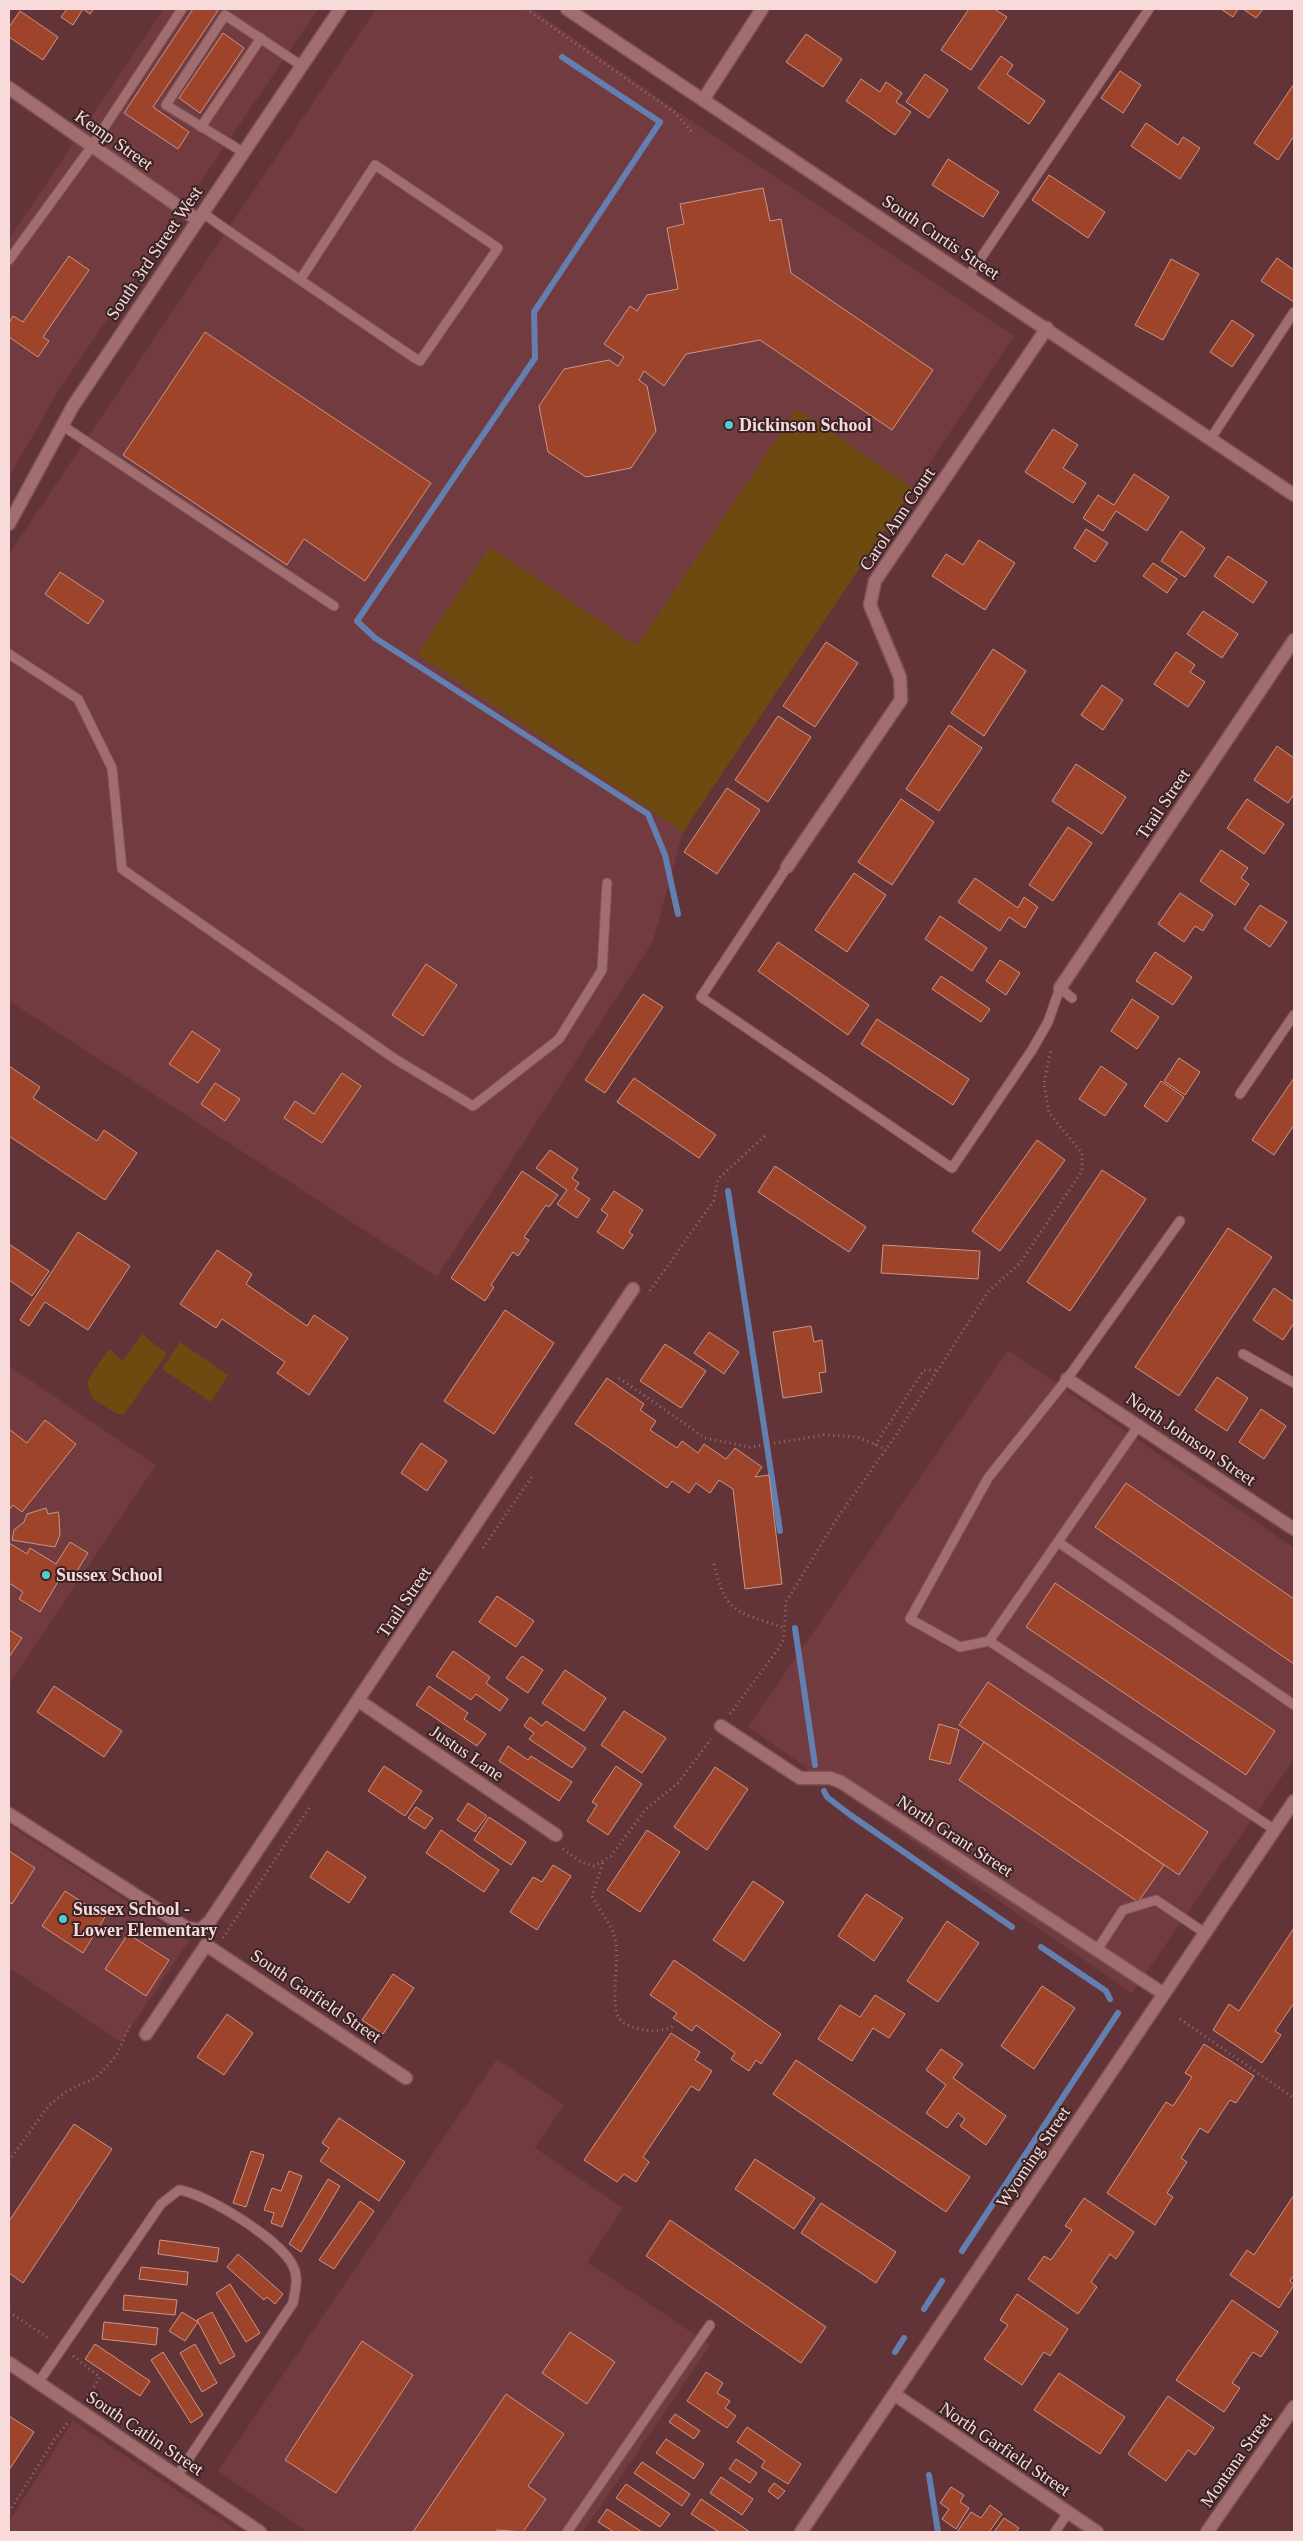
<svg xmlns="http://www.w3.org/2000/svg" width="1303" height="2541" font-family="'Times New Roman',serif">
<style>
.built{fill:#723b3f}
.green{fill:#6d4b10}
.lines{fill:none;stroke-linecap:round;stroke-linejoin:round}
.stream{stroke:#637fb0;stroke-width:6}
.building{fill:#9e442b;stroke:#cb9687}
.lane-casing{stroke:#7c5457;stroke-width:11}
.street-casing{stroke:#7c5457;stroke-width:15}
.secondary-casing{stroke:#7c5457;stroke-width:15}
.path{stroke:#976d6f;stroke-width:3;stroke-dasharray:1 4;stroke-linecap:butt}
.lane{stroke:#a26d6f;stroke-width:9}
.street{stroke:#a26d6f;stroke-width:12}
.secondary{stroke:#a26d6f;stroke-width:12}
.poi-dot{fill:#52cdce;stroke:#392324;stroke-width:2}
.labels{text-anchor:middle;dominant-baseline:central;stroke-width:4;stroke-linejoin:round;paint-order:stroke}
.street-label{font-size:18px;fill:#f9dadb;stroke:#392324}
.poi-label{font-size:18px;font-weight:bold;fill:#f9dadb;stroke:#392324;text-anchor:start}
</style>
<rect width="100%" height="100%" fill="#633437"/>
<g class="built">
<path d="M164,9H318L59,390L9,477V239Z"/>
<path d="M376,9H532L680,113L1014,336L683,832L653,941L437,1277L9,1001V554Z"/>
<path d="M1008,1350L1294,1548V1759L1132,1993L748,1727Z"/>
<path d="M9,1366L156,1465L9,1684Z"/>
<path d="M9,1825L189,1941L121,2042L9,1968Z"/>
<path d="M497,2059L564,2105L535,2148L623,2208L587,2262L710,2345L583,2532H308L218,2471Z"/>
<path d="M73,2421L239,2532H9V2522Z"/>
</g>
<g class="green">
<path d="M797,409L913,488L683,832L417,654L490,547L637,646Z"/>
<path d="M142,1334L167,1354L124,1414H117L92,1398L87,1381L109,1349L123,1361Z"/>
<path d="M180,1342L228,1375L211,1402L162,1369Z"/>
</g>
<g class="lines">
<g class="stream">
<path d="M562,57L660,122L534,312L535,358L357,621L375,638L648,814L665,855L678,914"/>
<path d="M728,1191L780,1531"/>
<path d="M795,1628L815,1765"/>
<path d="M824,1791L827,1797L849,1814L1012,1927"/>
<path d="M1041,1947L1106,1991L1110,1999"/>
<path d="M962,2251L1118,2013"/>
<path d="M924,2309L942,2281"/>
<path d="M895,2352L904,2338"/>
<path d="M929,2475L938,2532"/>
</g>
</g>
<g class="building">
<path d="M67,9H94L90,14L83,9L73,25L61,17Z"/>
<path d="M193,9H219L153,107L189,132L178,149L124,113Z"/>
<path d="M969,9H994L1007,17L971,70L941,50Z"/>
<path d="M1221,9H1238L1233,17Z"/>
<path d="M1243,9H1263L1256,18Z"/>
<path d="M20,11L58,37L43,60L9,37V27Z"/>
<path d="M223,33L244,48L200,113L179,98Z"/>
<path d="M806,34L842,59L823,87L786,62Z"/>
<path d="M1001,56L1013,65L1007,74L1045,101L1029,124L978,88Z"/>
<path d="M1120,71L1141,85L1123,113L1101,98Z"/>
<path d="M925,74L948,90L929,118L906,102Z"/>
<path d="M861,79L880,92L886,82L902,93L896,102L911,112L895,135L846,101Z"/>
<path d="M1294,84V136L1278,160L1254,143Z"/>
<path d="M1146,123L1178,145L1183,137L1200,148L1180,179L1131,146Z"/>
<path d="M948,159L999,192L983,217L932,185Z"/>
<path d="M1049,175L1105,212L1088,238L1032,200Z"/>
<path d="M763,188L770,221L781,219L791,273L933,370L892,430L760,340L686,354L664,386L644,371L639,380L647,386L656,431L631,468L586,477L548,452L539,406L564,369L609,360L618,366L624,357L604,344L630,306L637,311L647,295L678,289L667,228L684,224L680,204Z"/>
<path d="M69,256L89,270L43,337L49,341L38,357L9,337V323L13,316L23,322Z"/>
<path d="M1277,258L1294,270V302L1261,281Z"/>
<path d="M1171,259L1199,274L1163,340L1135,325Z"/>
<path d="M1232,320L1254,335L1232,367L1210,352Z"/>
<path d="M205,332L431,483L365,581L304,539L287,565L123,455Z"/>
<path d="M1053,429L1078,445L1063,468L1086,483L1073,503L1025,472Z"/>
<path d="M1134,474L1169,497L1147,531L1116,511L1103,531L1083,518L1098,495L1114,505Z"/>
<path d="M1086,529L1108,543L1095,562L1074,548Z"/>
<path d="M1181,531L1205,548L1185,577L1161,561Z"/>
<path d="M979,540L1015,563L985,610L932,576L946,554L963,565Z"/>
<path d="M1228,556L1267,582L1253,603L1214,576Z"/>
<path d="M1153,563L1177,579L1167,593L1143,576Z"/>
<path d="M60,572L104,601L88,624L45,594Z"/>
<path d="M1203,611L1238,634L1222,658L1187,634Z"/>
<path d="M826,642L858,663L815,727L783,706Z"/>
<path d="M993,649L1026,671L984,736L951,713Z"/>
<path d="M1176,652L1195,665L1190,672L1205,682L1188,707L1154,684Z"/>
<path d="M1102,685L1123,700L1103,730L1081,715Z"/>
<path d="M778,716L811,737L768,802L735,780Z"/>
<path d="M949,725L982,748L939,811L906,789Z"/>
<path d="M1277,746L1294,758V794L1288,803L1254,780Z"/>
<path d="M1076,764L1126,797L1102,834L1052,801Z"/>
<path d="M727,788L760,810L717,874L684,852Z"/>
<path d="M901,799L934,822L892,885L858,862Z"/>
<path d="M1247,799L1284,824L1264,854L1227,828Z"/>
<path d="M1068,827L1092,843L1053,901L1029,885Z"/>
<path d="M1221,850L1248,868L1241,878L1249,884L1235,905L1200,881Z"/>
<path d="M854,873L886,895L847,952L815,930Z"/>
<path d="M975,878L1018,908L1024,897L1038,907L1025,928L1009,917L1000,931L958,902Z"/>
<path d="M1180,893L1213,915L1203,931L1195,926L1184,942L1158,924Z"/>
<path d="M1260,905L1287,922L1270,947L1244,929Z"/>
<path d="M940,916L987,948L972,971L925,939Z"/>
<path d="M778,942L869,1005L848,1035L758,971Z"/>
<path d="M1155,952L1192,977L1173,1005L1136,981Z"/>
<path d="M1000,960L1020,973L1006,995L986,981Z"/>
<path d="M426,964L457,985L423,1036L392,1015Z"/>
<path d="M941,976L990,1009L981,1022L932,989Z"/>
<path d="M643,994L663,1007L605,1093L585,1080Z"/>
<path d="M1132,999L1159,1017L1137,1049L1111,1031Z"/>
<path d="M877,1019L969,1079L953,1105L861,1044Z"/>
<path d="M192,1031L220,1050L198,1083L169,1064Z"/>
<path d="M1179,1058L1200,1072L1185,1095L1164,1081Z"/>
<path d="M9,1066L40,1087L33,1098L97,1141L104,1130L137,1153L105,1200L9,1136Z"/>
<path d="M1101,1066L1127,1084L1105,1116L1079,1099Z"/>
<path d="M342,1073L361,1086L322,1143L284,1118L295,1101L314,1114Z"/>
<path d="M634,1078L716,1135L699,1158L617,1102Z"/>
<path d="M1294,1078V1125L1274,1155L1252,1140Z"/>
<path d="M1161,1081L1184,1097L1167,1122L1144,1106Z"/>
<path d="M215,1083L240,1099L225,1121L201,1104Z"/>
<path d="M1037,1140L1065,1160L1000,1251L972,1231Z"/>
<path d="M550,1150L578,1169L572,1178L579,1183L575,1189L590,1199L577,1218L557,1204L567,1190L536,1168Z"/>
<path d="M775,1166L866,1227L849,1252L758,1192Z"/>
<path d="M1102,1170L1146,1199L1070,1311L1027,1282Z"/>
<path d="M522,1171L558,1195L549,1207L546,1205L524,1237L529,1240L518,1256L513,1252L491,1285L494,1287L485,1301L451,1278Z"/>
<path d="M614,1191L643,1210L629,1232L633,1235L623,1249L597,1232L608,1215L601,1210Z"/>
<path d="M1228,1228L1272,1257L1179,1396L1135,1367Z"/>
<path d="M78,1232L130,1266L88,1330L45,1302L29,1326L20,1320Z"/>
<path d="M9,1244L49,1271L32,1296L9,1280Z"/>
<path d="M883,1245L980,1251L978,1279L881,1273Z"/>
<path d="M217,1250L252,1274L246,1284L307,1326L314,1315L348,1338L309,1395L277,1373L285,1362L222,1319L216,1328L180,1304Z"/>
<path d="M1274,1288L1294,1302V1323L1283,1340L1253,1320Z"/>
<path d="M505,1310L554,1343L494,1434L444,1401Z"/>
<path d="M811,1326L814,1342L822,1340L826,1372L819,1373L822,1392L783,1398L773,1332Z"/>
<path d="M709,1332L739,1352L724,1374L694,1353Z"/>
<path d="M665,1344L706,1371L681,1408L640,1381Z"/>
<path d="M1217,1377L1248,1398L1227,1431L1195,1410Z"/>
<path d="M607,1378L644,1404L640,1410L656,1421L650,1430L677,1448L682,1441L698,1453L704,1444L726,1459L735,1448L762,1467L755,1477L769,1475L782,1584L745,1589L733,1489L719,1480L710,1493L696,1483L689,1493L672,1481L667,1488L575,1424Z"/>
<path d="M1261,1409L1286,1426L1264,1459L1239,1442Z"/>
<path d="M45,1420L76,1444L22,1512L13,1505L9,1510V1429L27,1443Z"/>
<path d="M421,1443L447,1461L427,1491L401,1473Z"/>
<path d="M1126,1483L1294,1599V1664L1095,1527Z"/>
<path d="M46,1508L48,1514L58,1512L59,1516L60,1535L55,1547L12,1540L14,1530L24,1522L27,1514Z"/>
<path d="M70,1542L88,1553L71,1581L62,1575L40,1612L19,1599L23,1592L9,1583V1543L27,1554L30,1548L56,1564Z"/>
<path d="M1055,1583L1275,1731L1246,1775L1026,1627Z"/>
<path d="M497,1596L534,1621L516,1647L479,1622Z"/>
<path d="M9,1630L22,1638L9,1657Z"/>
<path d="M453,1651L490,1677L486,1683L508,1699L500,1711L476,1694L471,1700L436,1676Z"/>
<path d="M522,1656L543,1670L528,1693L506,1678Z"/>
<path d="M565,1670L606,1698L584,1731L542,1703Z"/>
<path d="M988,1682L1208,1832L1179,1875L959,1725Z"/>
<path d="M54,1686L122,1731L104,1757L37,1712Z"/>
<path d="M429,1686L468,1713L464,1719L486,1734L477,1746L416,1705Z"/>
<path d="M624,1711L666,1738L642,1773L601,1745Z"/>
<path d="M530,1717L542,1726L546,1721L586,1748L572,1768L529,1739L534,1733L524,1726Z"/>
<path d="M939,1724L959,1730L950,1764L929,1759Z"/>
<path d="M984,1742L1164,1865L1138,1902L959,1780Z"/>
<path d="M508,1746L528,1760L531,1756L572,1782L559,1801L499,1761Z"/>
<path d="M384,1766L422,1791L405,1816L368,1791Z"/>
<path d="M616,1766L642,1784L608,1835L587,1821L597,1805L592,1802Z"/>
<path d="M715,1767L748,1789L707,1850L674,1827Z"/>
<path d="M468,1803L487,1816L475,1832L457,1820Z"/>
<path d="M416,1807L433,1818L425,1829L408,1818Z"/>
<path d="M489,1817L526,1842L511,1865L474,1840Z"/>
<path d="M441,1830L499,1870L484,1892L426,1853Z"/>
<path d="M647,1830L680,1852L640,1912L607,1890Z"/>
<path d="M9,1851L35,1868L12,1904L9,1902Z"/>
<path d="M327,1851L366,1877L349,1903L310,1877Z"/>
<path d="M553,1865L571,1876L537,1930L510,1912L533,1877L542,1882Z"/>
<path d="M753,1881L784,1902L744,1961L713,1940Z"/>
<path d="M65,1891L105,1917L83,1953L42,1926Z"/>
<path d="M866,1894L903,1918L874,1961L838,1936Z"/>
<path d="M947,1921L979,1943L938,2002L907,1981Z"/>
<path d="M1294,1928V2003L1275,2031L1281,2035L1262,2063L1213,2030L1229,2004L1239,2011Z"/>
<path d="M128,1934L169,1960L146,1996L105,1969Z"/>
<path d="M674,1960L781,2034L761,2064L756,2060L749,2071L731,2059L735,2053L696,2025L692,2031L673,2018L677,2013L650,1995Z"/>
<path d="M393,1974L414,1988L383,2034L362,2020Z"/>
<path d="M1042,1986L1075,2008L1034,2069L1001,2046Z"/>
<path d="M875,1995L905,2014L889,2038L873,2028L852,2061L818,2039L840,2005L860,2017Z"/>
<path d="M227,2014L253,2033L224,2075L197,2057Z"/>
<path d="M671,2033L700,2052L695,2060L712,2071L699,2091L691,2086L643,2157L649,2162L636,2182L624,2174L617,2182L584,2160Z"/>
<path d="M1204,2044L1254,2076L1236,2103L1230,2100L1208,2133L1200,2128L1181,2158L1187,2162L1167,2193L1173,2197L1155,2225L1107,2193L1166,2102L1173,2106L1192,2077L1185,2073Z"/>
<path d="M941,2049L963,2064L953,2078L1006,2116L986,2145L960,2126L965,2119L958,2113L947,2128L926,2113L946,2085L926,2070Z"/>
<path d="M796,2060L970,2177L946,2212L773,2094Z"/>
<path d="M339,2118L405,2162L379,2201L320,2161L329,2148L322,2143Z"/>
<path d="M74,2124L112,2149L23,2283L9,2273V2221Z"/>
<path d="M251,2151L264,2155L246,2207L233,2203Z"/>
<path d="M755,2159L815,2198L794,2229L735,2189Z"/>
<path d="M289,2171L302,2176L282,2227L271,2223L274,2213L264,2210L272,2188L281,2191Z"/>
<path d="M328,2179L340,2186L301,2252L289,2244Z"/>
<path d="M1294,2195V2275L1290,2281L1294,2285L1279,2308L1230,2275L1247,2250L1254,2255Z"/>
<path d="M1084,2198L1134,2232L1116,2259L1110,2254L1091,2282L1097,2287L1078,2314L1028,2279L1044,2256L1051,2260L1072,2230L1065,2226Z"/>
<path d="M360,2201L374,2211L334,2269L319,2260Z"/>
<path d="M821,2203L896,2252L876,2283L801,2233Z"/>
<path d="M670,2220L826,2327L801,2363L646,2256Z"/>
<path d="M160,2240L219,2248L217,2262L158,2254Z"/>
<path d="M238,2254L283,2294L275,2304L267,2297L264,2300L227,2267Z"/>
<path d="M141,2267L188,2272L187,2285L139,2279Z"/>
<path d="M230,2284L260,2333L246,2342L216,2293Z"/>
<path d="M1017,2294L1068,2329L1050,2356L1044,2352L1022,2385L984,2359L1008,2325L1000,2320Z"/>
<path d="M124,2295L177,2300L175,2315L123,2310Z"/>
<path d="M1232,2300L1278,2332L1261,2357L1253,2352L1232,2383L1240,2388L1224,2412L1176,2380Z"/>
<path d="M182,2312L198,2322L185,2341L169,2331Z"/>
<path d="M212,2312L235,2356L220,2364L197,2320Z"/>
<path d="M104,2322L158,2328L156,2345L102,2339Z"/>
<path d="M570,2332L615,2362L587,2404L542,2373Z"/>
<path d="M362,2341L413,2375L336,2493L285,2460Z"/>
<path d="M95,2344L150,2381L140,2396L85,2359Z"/>
<path d="M195,2344L217,2383L202,2392L180,2353Z"/>
<path d="M163,2352L203,2415L191,2423L151,2360Z"/>
<path d="M706,2372L723,2383L717,2393L730,2401L725,2408L736,2416L727,2428L687,2401Z"/>
<path d="M1059,2373L1125,2417L1100,2454L1034,2410Z"/>
<path d="M506,2394L564,2434L528,2486L546,2499L523,2532L497,2530L496,2532H413Z"/>
<path d="M1168,2396L1214,2428L1195,2455L1188,2450L1166,2481L1128,2454Z"/>
<path d="M675,2414L700,2431L694,2439L669,2422Z"/>
<path d="M9,2416L34,2432L9,2470Z"/>
<path d="M747,2427L801,2464L788,2484L761,2467L765,2461L737,2442Z"/>
<path d="M666,2439L704,2464L694,2479L656,2453Z"/>
<path d="M736,2459L757,2473L750,2483L729,2469Z"/>
<path d="M642,2462L690,2494L682,2506L634,2473Z"/>
<path d="M721,2477L753,2499L742,2515L710,2493Z"/>
<path d="M774,2483L785,2491L778,2499L768,2491Z"/>
<path d="M626,2484L670,2514L660,2527L616,2498Z"/>
<path d="M951,2487L964,2495L960,2502L969,2508L956,2529L942,2519L949,2509L940,2503Z"/>
<path d="M701,2499L750,2532H719L691,2514Z"/>
<path d="M990,2505L1002,2514L989,2532H957L971,2512L981,2518Z"/>
<path d="M607,2509L642,2532H614L598,2522Z"/>
<path d="M1004,2518L1019,2528L1016,2532H994Z"/>
</g>
<g class="lines">
<defs>
<g id="lane">
<path d="M201,127L261,38"/>
<path d="M243,152L166,105L225,15L302,66"/>
<path d="M203,213L224,228L413,357L420,361L498,248L375,165L300,280"/>
<path d="M9,260L92,146L182,9"/>
<path d="M968,277L1149,9"/>
<path d="M63,426L334,606"/>
<path d="M1211,438L1294,312"/>
<path d="M9,654L78,699L112,768L122,869L395,1059L473,1106L559,1039L602,970L607,883"/>
<path d="M787,867L701,997L952,1168L1032,1050L1048,1022L1060,988L1072,998"/>
<path d="M1240,1094L1294,1015"/>
<path d="M1243,1354L1294,1383"/>
<path d="M1139,1425L989,1641L1275,1830"/>
<path d="M1058,1542L1294,1705"/>
<path d="M989,1641L960,1647L910,1619L988,1478L1067,1379L1180,1221"/>
<path d="M1097,1950L1123,1910L1156,1900L1205,1933"/>
<path d="M38,2383L161,2204L179,2190C207,2194 281,2240 293,2266C299,2278 295,2290 293,2303L177,2476"/>
<path d="M567,2532L710,2325"/>
<path d="M1055,2532L1068,2513"/>
</g>
<g id="street">
<path d="M567,9L1294,495"/>
<path d="M9,88L198,220"/>
<path d="M703,100L762,9"/>
<path d="M787,867L901,700L900,677L870,605L875,581L1047,328"/>
<path d="M1060,988L1294,640"/>
<path d="M1067,1379L1294,1529"/>
<path d="M359,1701L556,1835"/>
<path d="M721,1726L800,1778H830L841,1782L1164,1994"/>
<path d="M9,1814L187,1928L200,1930"/>
<path d="M200,1930L210,1921L633,1289"/>
<path d="M206,1945L406,2078"/>
<path d="M146,2034L206,1945"/>
<path d="M9,2363L260,2532"/>
<path d="M894,2394L1097,2532"/>
<path d="M801,2532L1294,1801"/>
<path d="M1207,2532L1294,2407"/>
</g>
<path id="secondary" d="M9,524L73,406L340,9"/>
</defs>
<use href="#lane" class="lane-casing"/>
<use href="#street" class="street-casing"/>
<use href="#secondary" class="secondary-casing"/>
<g class="path">
<path d="M526,9L674,112L693,133"/>
<path d="M650,1291L714,1200L718,1179L766,1135"/>
<path d="M619,1378L705,1438L750,1447L824,1435L857,1437L886,1449"/>
<path d="M875,1445L924,1370H938"/>
<path d="M483,1548L533,1475"/>
<path d="M714,1564C726,1616 738,1611 784,1628"/>
<path d="M730,1714L779,1648L784,1638L786,1602L838,1517L894,1438L988,1292L1020,1263L1082,1171V1153L1049,1113L1044,1083L1051,1049"/>
<path d="M563,1849L581,1862L594,1866L611,1856L645,1810L678,1783L711,1739"/>
<path d="M603,1863L592,1896C599,1911 611,1922 615,1939C620,1960 610,2005 619,2018C624,2025 632,2027 639,2029C653,2032 663,2031 676,2025"/>
<path d="M223,1938L309,1808"/>
<path d="M1180,2019L1294,2098"/>
<path d="M9,2161L49,2105L67,2091L97,2077L116,2056L131,2023"/>
<path d="M9,2312L50,2339"/>
<path d="M73,2356L100,2377L88,2396"/>
<path d="M9,2512L54,2440L69,2421"/>
</g>
<use href="#lane" class="lane"/>
<use href="#street" class="street"/>
<use href="#secondary" class="secondary"/>
</g>
<g class="poi-dot">
<circle cx="729" cy="425" r="5"/>
<circle cx="46" cy="1575" r="5"/>
<circle cx="63" cy="1919" r="5"/>
</g>
<g class="labels">
<g class="street-label">
<text transform="translate(114 140) rotate(35)">Kemp Street</text>
<text transform="translate(941 237) rotate(34)">South Curtis Street</text>
<text transform="translate(154 253) rotate(-56)">South 3rd Street West</text>
<text transform="translate(897 519) rotate(-56)">Carol Ann Court</text>
<text transform="translate(1163 804) rotate(-56)">Trail Street</text>
<text transform="translate(1191 1439) rotate(34)">North Johnson Street</text>
<text transform="translate(404 1602) rotate(-56)">Trail Street</text>
<text transform="translate(467 1753) rotate(34)">Justus Lane</text>
<text transform="translate(955 1836) rotate(33)">North Grant Street</text>
<text transform="translate(316 1996) rotate(34)">South Garfield Street</text>
<text transform="translate(1033 2157) rotate(-56)">Wyoming Street</text>
<text transform="translate(145 2433) rotate(34)">South Catlin Street</text>
<text transform="translate(1005 2449) rotate(34)">North Garfield Street</text>
<text transform="translate(1236 2460) rotate(-55)">Montana Street</text>
</g>
<g class="poi-label">
<text x="739" y="425">Dickinson School</text>
<text x="56" y="1575">Sussex School</text>
<text x="73" y="1909">Sussex School -<tspan x="73" dy="21">Lower Elementary</tspan></text>
</g>
</g>
<rect width="1303" height="2541" fill="none" stroke="#f9dadb" stroke-width="20"/>
</svg>
